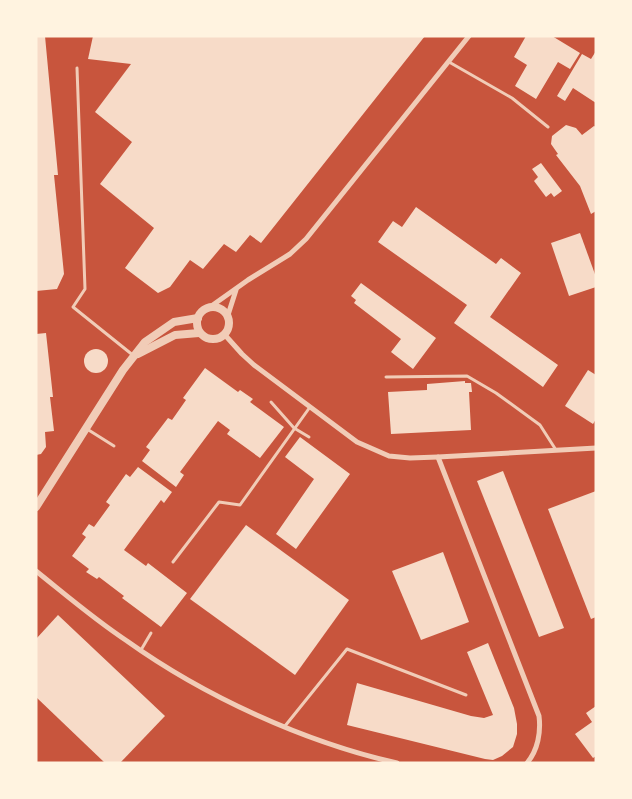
<svg xmlns="http://www.w3.org/2000/svg" width="632" height="799" font-family="Figtree,sans-serif">
<style>
.building{fill:#f7dbc8}
.lines{fill:none;stroke-linecap:round;stroke-linejoin:round}
.service{stroke:#f1ccb7;stroke-width:3}
.minor{stroke:#f1ccb7;stroke-width:5}
.tertiary{stroke:#f1ccb7;stroke-width:8}
</style>
<rect width="100%" height="100%" fill="#c8553d"/>
<g class="building">
<path d="M36,36H45L58,175H54L64,274L57,289L36,291Z"/>
<path d="M93,36H425L261,243L250,235L236,252L224,244L203,269L190,260L170,287L158,293L125,268L154,228L100,184L132,142L95,112L131,64L88,59Z"/>
<path d="M526,36H552L580,53L570,69L558,62L536,99L515,86L527,65L514,57Z"/>
<path d="M596,51V103L573,88L565,101L557,96L582,54L591,59Z"/>
<path d="M566,125L576,128L582,135L594,126L596,127V211L591,214L580,186L556,155L558,154L551,144L552,136Z"/>
<path d="M541,163L562,191L554,197L551,193L546,197L534,181L538,177L532,169Z"/>
<path d="M416,207L496,264L501,258L521,273L490,317L558,365L543,387L454,323L467,305L378,242L393,221L402,227Z"/>
<path d="M580,233L596,277V287L569,296L551,243Z"/>
<path d="M361,283L436,338L413,369L391,352L401,339L354,303L356,300L351,296Z"/>
<path d="M46,333L53,397H50L54,431L45,432L46,447L41,454L36,455V334Z"/>
<circle cx="96" cy="361" r="12"/>
<path d="M205,368L238,392L240,390L253,399L250,402L284,427L260,458L227,434L230,430L218,421L180,472L184,475L176,487L142,461L150,450L146,447L168,418L172,420L186,400L183,398Z"/>
<path d="M588,370L596,375V419L593,424L565,406Z"/>
<path d="M465,381V383H471L472,392H469L471,430L391,434L388,392L427,390V384Z"/>
<path d="M300,437L350,474L296,549L276,534L314,479L285,457Z"/>
<path d="M138,467L172,492L164,503L161,500L124,550L146,566L148,563L187,593L161,627L122,598L124,596L99,577L97,579L86,572L89,569L72,556L86,537L82,534L89,524L94,527L110,505L106,502L126,474L130,477Z"/>
<path d="M503,471L564,628L539,637L477,481Z"/>
<path d="M596,491V617L591,619L548,509Z"/>
<path d="M246,525L349,600L295,675L190,599Z"/>
<path d="M443,552L469,622L421,640L392,571Z"/>
<path d="M58,615L165,716L120,763H105L36,697V639Z"/>
<path d="M488,643L514,708L517,724V734L513,747L502,756L493,760L485,759L347,725L357,683L471,716L484,718L493,715L467,652Z"/>
<path d="M596,706V756L593,758L575,734L592,722L586,713Z"/>
</g>
<g class="lines">
<g class="service">
<path d="M449,62L512,98L548,127"/>
<path d="M77,68L85,289L73,307L134,356"/>
<path d="M386,377L467,376L496,393L540,425L556,450"/>
<path d="M271,402L294,428L309,437"/>
<path d="M87,429L114,446"/>
<path d="M173,562L219,502L240,505L310,407"/>
<path d="M141,650L151,633"/>
<path d="M285,726L347,649L466,695"/>
</g>
<g class="minor">
<path d="M210,307L248,280L290,254L306,239L469,36"/>
<path d="M228,315L236,290"/>
<path d="M225,335L242,354L254,365L357,442L389,456L410,458L438,457L596,448"/>
<path d="M438,457L539,716C541,732 538,750 527,763"/>
<path d="M36,571C66,595 95,620 127,641C204,696 304,742 397,763"/>
</g>
<g class="tertiary">
<circle cx="213" cy="323" r="16"/>
<path d="M138,354L175,335L199,333"/>
<path d="M36,507L123,370L145,342L174,322L198,318"/>
</g>
</g>
<rect width="632" height="799" fill="none" stroke="#fff3e0" stroke-width="75"/>
</svg>
